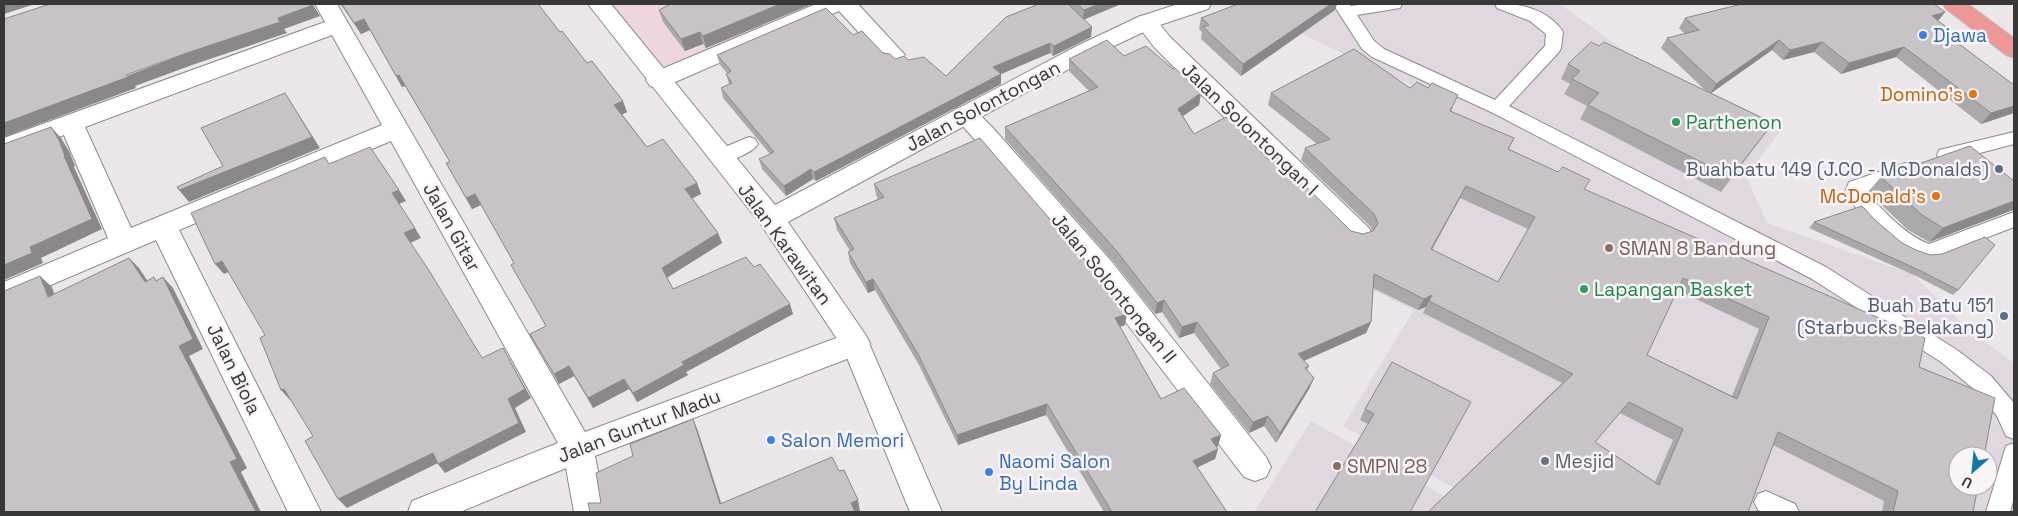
<svg xmlns="http://www.w3.org/2000/svg" width="2018" height="516" font-family="'Space Grotesk',sans-serif">
<style>
.commercial{fill:#eed6e1}
.built{fill:#e1d7e0;fill-rule:evenodd}
.lines{fill:none;stroke-linecap:round;stroke-linejoin:round}
.lane-casing{stroke:#8d898c;stroke-width:2}
.street-casing{stroke:#8d898c;stroke-width:2}
.secondary-casing{stroke:#8d898c;stroke-width:2}
.primary-casing{stroke:#c4c3c4;stroke-width:2}
.lane{fill:#fff;fill-rule:evenodd}
.street{fill:#fff;fill-rule:evenodd}
.secondary{fill:#fff;fill-rule:evenodd}
.primary{fill:#eb9896;fill-rule:evenodd}
.wall{fill:#aba8aa;fill-rule:evenodd}
.shaded-wall{fill:#8b888b}
.building{fill:#c7c3c6;stroke:#8b888b;fill-rule:evenodd}
.shop-dot{fill:#3f7fe0;stroke:#f8f4f7;stroke-width:2}
.food-dot{fill:#e8710a;stroke:#f8f4f7;stroke-width:2}
.leisure-dot{fill:#2e9e5b;stroke:#f8f4f7;stroke-width:2}
.service-dot{fill:#5c6f8a;stroke:#f8f4f7;stroke-width:2}
.education-dot{fill:#8d6e63;stroke:#f8f4f7;stroke-width:2}
.worship-dot{fill:#6b7280;stroke:#f8f4f7;stroke-width:2}
.labels{text-anchor:middle;dominant-baseline:central;stroke-width:5;stroke-linejoin:round;paint-order:stroke}
.shop-label{font-size:19px;fill:#366cbe;stroke:#f8f4f7;text-anchor:start}
.food-label{font-size:19px;fill:#c56008;stroke:#f8f4f7;text-anchor:end}
.street-label{font-size:19px;fill:#393839;stroke:#f8f4f7}
.leisure-label{font-size:19px;fill:#27864d;stroke:#f8f4f7;text-anchor:start}
.service-label{font-size:19px;fill:#4e5e75;stroke:#f8f4f7;text-anchor:end}
.education-label{font-size:19px;fill:#785e54;stroke:#f8f4f7;text-anchor:start}
.worship-label{font-size:19px;fill:#5b616d;stroke:#f8f4f7;text-anchor:start}
</style>
<rect width="100%" height="100%" fill="#eae6ea"/>
<path class="commercial" d="M610,4H855L671,82Z"/>
<g class="built">
<path d="M1236,4H1560L1634,58L1782,129L1746,176L1767,223L1912,274L1969,330L2014,363V512H1497L1343,426L1414,310L1360,284L1455,105ZM1958,456H1988V486H1958Z"/>
<path d="M1311,421L1472,512H1254Z"/>
</g>
<g class="lines">
<defs>
<g id="lane">
<path d="M1333,4H1349L1351,6L1365,4H1402L1400,8L1394,9L1357,15L1374,41L1384,49L1495,100L1545,46L1546,34L1530,21L1497,8L1495,4C1519,2 1549,10 1563,32L1561,48L1559,52L1509,106L1826,267L1957,350L1991,376L2014,403V439L2006,436L1997,416L1975,390L1941,362L1812,279L1491,112L1372,57L1362,49Z"/>
<path d="M2014,132V144L1946,162L1939,160L1937,155L1939,150Z"/>
<path d="M749,137L755,139L758,144C753,153 724,165 713,162L711,157L713,152Z"/>
<path d="M1905,163L1912,165L1914,170L1912,175L1865,192C1884,210 1903,234 1929,244L2014,212V227L1929,260C1898,250 1861,220 1845,192L1849,182Z"/>
<path d="M2014,443V498L2010,512H1986L2006,446Z"/>
<path d="M1766,491L1795,504L1799,512H1763L1758,510L1754,502L1758,494Z"/>
</g>
<g id="street">
<path d="M315,4H337L585,432L855,331L865,334L870,343L865,352L595,456L606,512H574L566,468L460,512H408L412,501L558,443L391,141L179,230L321,512H288L156,240L4,305V282L108,238L64,135L4,157V138L325,22ZM332,35L382,125L131,228L85,127Z"/>
<path d="M816,4H858L905,55L901,61L893,63L885,61L839,11L666,86L658,88L650,86L646,80L650,74Z"/>
<path d="M1146,15L1154,17L1170,37L1368,227L1372,234L1368,241L1358,244L1348,241L1154,47L1135,22L1138,17Z"/>
<path d="M965,106L974,109L993,128L1112,262L1266,457L1271,467L1266,477L1255,481L1244,477L1092,278L975,140L953,115L956,109Z"/>
</g>
<path id="secondary" d="M588,4H611L775,205L1077,46L1138,17L1178,4H1211L1208,9L1154,27L1093,56L788,222L865,334L942,512H910L843,348L762,226Z"/>
<path id="primary" d="M1943,4H1968L2014,38V58L2006,55L1946,9Z"/>
</defs>
<use href="#lane" class="lane-casing"/>
<use href="#street" class="street-casing"/>
<use href="#secondary" class="secondary-casing"/>
<use href="#primary" class="primary-casing"/>
<use href="#lane" class="lane"/>
<use href="#street" class="street"/>
<use href="#secondary" class="secondary"/>
<use href="#primary" class="primary"/>
</g>
<g class="wall">
<path d="M339,4H538L560,32L587,63L627,112L622,114L647,147L697,183L701,194L692,198L718,233L722,243L667,278L673,289L754,267L793,314L686,372L688,375L637,402L629,389L593,408L574,376L559,384L530,334L546,326L514,263L481,205L472,209L446,163L450,162L405,86L402,87L370,30L361,34L343,8Z"/>
<path d="M669,4H812L706,48L703,44L685,51L663,22L659,10L669,5Z"/>
<path d="M1039,4H1121L1084,19L1091,37L1053,56L1050,53L1001,74V84L816,181L813,179L786,196L762,169L759,159L770,154L723,98L721,88L729,84L726,74L727,73L720,65L717,55L853,35L895,59L908,60L946,76Z"/>
<path d="M1238,4H1337L1335,10L1241,76L1201,39L1202,32L1199,29L1201,18Z"/>
<path d="M1945,12L1938,21L1954,33L1950,38L2014,113L1981,124L1896,57L1841,74L1814,52L1783,60L1772,50L1711,93L1773,123L1721,192L1580,119L1587,106L1564,94L1570,84L1561,79L1568,64L1706,91L1661,48L1667,38L1685,34L1679,28L1685,18Z"/>
<path d="M1124,56L1201,93L1199,105L1182,116L1194,134L1270,161L1351,231L1363,234L1372,231L1370,226L1301,160L1305,148L1317,144L1268,105L1271,93L1410,88L1453,107L1451,112L1514,138L1509,149L1919,367L1973,512H1882L1884,501L1773,445L1748,512H1428L1562,383L1423,313L1426,307L1418,310L1373,288L1371,322L1366,333L1304,361L1309,366L1307,371L1314,378L1309,389L1276,443L1264,426L1249,433L1210,384L1213,373L1221,369L1194,333L1179,338L1162,312L1155,314L1113,261L1005,139V127L1089,91L1069,71V59ZM1460,198L1528,229L1498,282L1432,250ZM1677,290L1759,329L1732,396L1647,355ZM1620,413L1673,440L1655,482L1595,442Z"/>
<path d="M1881,177L2014,181V211L2013,210L1929,242L1908,230L1868,192Z"/>
<path d="M874,184L1125,325L1120,327L1161,399L1221,435L1218,446H1216L1218,449L1215,459L1197,467L1227,512H1104L1046,415L958,445L919,365L875,290L868,293L850,263L848,252L850,251L837,230L834,218L878,199L876,195Z"/>
<path d="M1876,221L1958,290L1953,295L1916,276L1809,228L1814,222Z"/>
<path d="M1392,362L1410,512L1368,424L1360,420L1365,409Z"/>
</g>
<g class="shaded-wall">
<path d="M4,4H35L4,14Z"/>
<path d="M312,4H314L313,5L320,16L284,29L287,33L192,65L135,86L136,88L4,137V123L278,18Z"/>
<path d="M780,4H812L706,48L703,36Z"/>
<path d="M1099,4H1121L1083,20L1084,10Z"/>
<path d="M1331,4H1337L1335,10L1241,76L1243,64Z"/>
<path d="M1945,12L1937,22L1932,16Z"/>
<path d="M364,19L370,30L361,34L354,23Z"/>
<path d="M1092,27L1091,37L1053,56L1054,46Z"/>
<path d="M700,32L703,44L685,51L681,39Z"/>
<path d="M1954,33L1946,43L1947,35Z"/>
<path d="M1779,40L1772,50L1710,94L1716,84Z"/>
<path d="M1822,42L1814,52L1783,60L1790,50Z"/>
<path d="M1050,43V53L1001,74V84L816,181L814,172L993,67Z"/>
<path d="M1904,47L1896,57L1841,74L1849,63Z"/>
<path d="M399,75L405,86L402,87L396,76Z"/>
<path d="M285,93L320,148L189,202L179,190L312,137Z"/>
<path d="M1201,93L1199,105L1176,121L1178,109Z"/>
<path d="M623,101L627,112L619,116L614,105Z"/>
<path d="M2014,106V113L1981,124L1991,113Z"/>
<path d="M51,127L61,138L69,151L75,166L74,167L102,229L41,258L43,263L4,280V265L30,247Z"/>
<path d="M811,169L813,179L786,196L784,186Z"/>
<path d="M697,183L701,194L689,200L685,189Z"/>
<path d="M1466,186L1460,198L1425,261L1431,249Z"/>
<path d="M399,190L406,201L399,204L392,193Z"/>
<path d="M475,194L481,205L472,209L466,198Z"/>
<path d="M2014,201V209L2013,210L1929,242L1943,228Z"/>
<path d="M415,228L421,238L410,243L404,233Z"/>
<path d="M718,233L722,243L666,278L662,268Z"/>
<path d="M129,258L139,268L155,292L145,282Z"/>
<path d="M222,261L231,271L224,274L215,264Z"/>
<path d="M40,276L52,287L59,308L48,297Z"/>
<path d="M163,277L173,288L203,349L189,356L247,468L241,472L261,512H256L230,462L179,346Z"/>
<path d="M873,279L875,290L868,293L866,282Z"/>
<path d="M1432,295L1426,307L1418,310L1424,299Z"/>
<path d="M1164,300L1162,312L1155,314L1157,303Z"/>
<path d="M790,304L793,314L686,372L688,375L637,402L633,393L682,362Z"/>
<path d="M1127,314L1125,325L1113,329L1115,318Z"/>
<path d="M1197,322L1194,333L1179,338L1182,327Z"/>
<path d="M1371,322L1366,333L1294,365L1298,354Z"/>
<path d="M503,348L531,398L515,408L526,432L445,473L438,464L508,399Z"/>
<path d="M569,366L574,376L559,384L554,374Z"/>
<path d="M1314,378L1309,389L1276,443L1280,433Z"/>
<path d="M624,379L629,389L593,408L588,398Z"/>
<path d="M284,389L293,398L290,400L281,390Z"/>
<path d="M1047,404L1046,415L958,445L957,435Z"/>
<path d="M1268,416L1264,426L1249,433L1253,422Z"/>
<path d="M693,419L698,431L724,512L720,504Z"/>
<path d="M1221,435L1218,446L1209,450L1211,439Z"/>
<path d="M1218,449L1215,459L1190,471L1193,461Z"/>
<path d="M433,453L440,462L347,508L338,499Z"/>
<path d="M858,500L860,511L856,512H853L851,503Z"/>
</g>
<g class="building">
<path d="M50,4H312L313,5L278,18L280,22L184,54L126,75L128,77L4,123V19Z"/>
<path d="M342,4H538L560,32L562,31L587,63L592,61L623,101L614,105L647,147L663,139L697,183L685,189L718,233L662,268L673,289L746,257L754,267L760,264L790,304L682,362L684,365L633,393L624,379L588,398L569,366L554,374L530,334L546,326L511,265L514,263L475,194L466,198L446,163L450,162L399,75L396,76L364,19L354,23Z"/>
<path d="M671,4H780L703,36L700,32L681,39L659,10Z"/>
<path d="M1039,4H1068L1092,27L1054,46L1050,43L993,67L1001,74L814,172L811,169L784,186L759,159L774,152L721,88L732,83L726,74L731,71L717,55L826,8L853,35L862,31L883,53L890,54L895,59L904,56L908,60L924,57L946,76L1006,17Z"/>
<path d="M1077,4H1099L1084,10Z"/>
<path d="M1238,4H1331L1243,64L1203,27L1209,25L1201,18Z"/>
<path d="M1742,4H1934L1945,12L1932,16L1954,33L1947,35L2014,85V106L1991,113L1904,47L1849,63L1822,42L1790,50L1779,40L1716,84L1667,38L1699,30L1685,18Z"/>
<path d="M1107,40L1124,56L1146,46L1173,69L1175,68L1201,93L1178,109L1194,134L1226,117L1270,161L1277,158L1351,231L1363,234L1373,231L1378,223L1374,214L1305,148L1330,139L1271,93L1354,49L1410,88L1417,82L1428,88L1432,83L1458,95L1450,111L1514,138L1508,149L1558,172L1563,167L1590,180L1584,189L1925,338L1919,367L1995,398L1984,456H1958V486H1978L1973,512H1893L1898,491L1778,432L1748,512H1428L1573,374L1429,301L1432,295L1424,299L1374,274L1371,322L1298,354L1309,366L1305,368L1314,378L1280,433L1268,416L1253,422L1213,373L1229,365L1197,322L1182,327L1164,300L1157,303L1115,249L1005,127L1098,87L1069,59ZM1466,186L1535,217L1498,282L1431,249ZM1683,278L1769,317L1737,399L1647,355ZM1629,402L1683,429L1659,485L1595,442Z"/>
<path d="M1591,42L1599,46L1604,42L1773,123L1731,177L1588,105L1599,93L1572,79L1580,71L1568,64Z"/>
<path d="M285,93L312,137L179,190L177,187L223,166L201,128Z"/>
<path d="M51,127L59,140L65,156H64L92,219L30,247L32,253L4,265V144Z"/>
<path d="M980,138L1092,268L1127,314L1115,318L1161,399L1184,388L1221,435L1211,439L1218,449L1193,461L1227,512H1112L1047,404L957,435L918,354L873,279L866,282L848,252L854,249L834,218L884,197L874,184Z"/>
<path d="M1970,146L2014,181V201L1943,228L1922,215L1881,177Z"/>
<path d="M370,147L399,190L392,193L415,228L404,233L430,272L482,358L503,348L525,389L508,399L519,423L438,464L433,453L338,499L305,441L313,436L284,389L281,390L260,338L265,335L222,261L215,264L191,213L325,157L329,164Z"/>
<path d="M1862,206L1876,221L1902,243L1916,250L1930,255L1942,254L1985,237L1995,245L1958,290L1921,271L1814,222Z"/>
<path d="M129,258L145,282L154,277L156,281L163,277L193,339L179,346L237,459L230,462L256,512H4V291L40,276L48,297Z"/>
<path d="M1392,362L1471,402L1410,512H1315L1374,414L1365,409Z"/>
<path d="M693,419L720,504L832,457L839,471L844,470L858,500L851,503L855,512H590L588,503H601L596,473L633,456L630,444Z"/>
</g>
<g class="shop-dot">
<circle cx="1923" cy="35" r="5"/>
<circle cx="771" cy="440" r="5"/>
<circle cx="989" cy="472" r="5"/>
</g>
<g class="food-dot">
<circle cx="1973" cy="94" r="5"/>
<circle cx="1936" cy="196" r="5"/>
</g>
<g class="leisure-dot">
<circle cx="1676" cy="122" r="5"/>
<circle cx="1584" cy="289" r="5"/>
</g>
<g class="service-dot">
<circle cx="1999" cy="169" r="5"/>
<circle cx="2004" cy="316" r="5"/>
</g>
<g class="education-dot">
<circle cx="1609" cy="248" r="5"/>
<circle cx="1337" cy="466" r="5"/>
</g>
<circle class="worship-dot" cx="1545" cy="461" r="5"/>
<g class="labels">
<g class="shop-label">
<text x="1933" y="35">Djawa</text>
<text x="781" y="440">Salon Memori</text>
<text x="999" y="461">Naomi Salon<tspan x="999" dy="22">By Linda</tspan></text>
</g>
<g class="food-label">
<text x="1963" y="94">Domino's</text>
<text x="1926" y="196">McDonald's</text>
</g>
<g class="street-label">
<text transform="translate(983 106) rotate(-28)">Jalan Solontongan</text>
<text transform="translate(1250 129) rotate(44)">Jalan Solontongan I</text>
<text transform="translate(452 227) rotate(61)">Jalan Gitar</text>
<text transform="translate(785 244) rotate(54)">Jalan Karawitan</text>
<text transform="translate(1114 288) rotate(51)">Jalan Solontongan II</text>
<text transform="translate(234 369) rotate(64)">Jalan Biola</text>
<text transform="translate(639 426) rotate(-21)">Jalan Guntur Madu</text>
</g>
<g class="leisure-label">
<text x="1686" y="122">Parthenon</text>
<text x="1594" y="289">Lapangan Basket</text>
</g>
<g class="service-label">
<text x="1989" y="169">Buahbatu 149 (J.CO - McDonalds)</text>
<text x="1994" y="305">Buah Batu 151<tspan x="1994" dy="22">(Starbucks Belakang)</tspan></text>
</g>
<g class="education-label">
<text x="1619" y="248">SMAN 8 Bandung</text>
<text x="1347" y="466">SMPN 28</text>
</g>
<g class="worship-label">
<text x="1555" y="461">Mesjid</text>
</g>
</g>
<rect width="2018" height="516" fill="none" stroke="#393839" stroke-width="10"/>
<g transform="translate(1973 471) rotate(207)"><circle r="24" fill="#f8f4f7" stroke="#aca9ab"/>
<path d="M0-4L9 19L0 12L-9 19Z" fill="#1079a4"/>
<text y="-8" font-size="14" font-weight="bold" text-anchor="middle" fill="#393839">U</text>
</g>
</svg>
